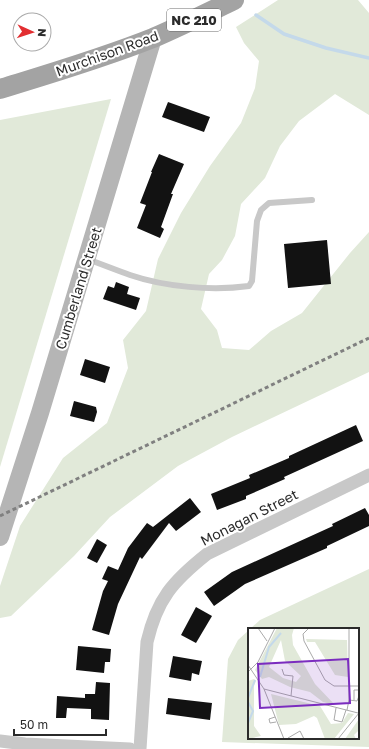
<svg xmlns="http://www.w3.org/2000/svg" width="369" height="749" font-family="'Golos Text',sans-serif">
<style>
.green{fill:#e1e9d9}
.lines{fill:none;stroke-linecap:round;stroke-linejoin:round}
.stream{stroke:#c4d9ea;stroke-width:3.5}
.building{fill:#121212}
.lane{stroke:#c8c8c8;stroke-width:6}
.street{stroke:#c8c8c8;stroke-width:13}
.secondary{stroke:#b5b5b5;stroke-width:18}
.primary{stroke:#a3a3a3;stroke-width:20}
.rail{stroke:#808080;stroke-width:3;stroke-dasharray:4 3;stroke-linecap:butt}
.labels{text-anchor:middle;dominant-baseline:central;stroke-width:4;stroke-linejoin:round;paint-order:stroke}
.shield{fill:#fff;stroke:#6b6b6b;stroke-width:1}
.shield-label{font-size:13px;font-weight:bold;fill:#2b2b2b}
.street-label{font-size:14px;fill:#2b2b2b;stroke:#fff}
.inset-river{fill:none;stroke:#c4d9ea;stroke-width:2}
.inset-road{fill:none;stroke:#aaa;stroke-width:1}
.view{fill:#7b2cbf;fill-opacity:0.15;stroke:#7b2cbf;stroke-width:2}
.inset-edge{fill:none;stroke:#2b2b2b;stroke-width:2}
</style>
<rect width="100%" height="100%" fill="#fff"/>
<g class="green">
<path d="M278,0H358L369,13V115L335,94L299,121L280,146L265,178L241,204L235,236L222,260L209,274L201,309L217,330L222,348L249,350L271,331L302,313L350,253L369,232V372L232,437L178,466L110,517L74,556L11,616L0,618V586L20,526L63,458L107,423L128,368L123,340L146,311L158,259L181,213L210,166L241,123L255,88L259,61L244,43L236,27Z"/>
<path d="M111,99L0,467V120Z"/>
<path d="M369,569V747L222,742L228,659L238,640L249,630V738H358V629H250L260,620Z"/>
</g>
<g class="lines">
<path class="stream" d="M256,15L284,34L326,48L369,58"/>
</g>
<g class="building">
<path d="M168,102L210,117L204,132L162,117Z"/>
<path d="M159,154L184,164L171,194H173L161,227L164,229L160,238L137,228L146,205L140,203L152,172H151Z"/>
<path d="M327,240L331,284L288,288L284,244Z"/>
<path d="M116,282L129,287L127,294L140,298L136,310L103,299L108,286L114,288Z"/>
<path d="M85,359L110,367L105,383L80,375Z"/>
<path d="M74,401L96,407L97,412L94,422L70,416Z"/>
<path d="M356,425L363,441L284,477L285,479L246,496V499L217,510L211,494L250,478L249,475L289,458V456Z"/>
<path d="M190,498L201,512L176,531L169,523L142,559L140,557L118,604L109,635L92,630L103,591L108,581L102,579L108,566L118,570L128,548L147,523L153,527Z"/>
<path d="M365,508L369,515V526L327,546V548L245,584L214,606L204,592L232,572L333,526L332,524Z"/>
<path d="M97,539L107,545L97,563L87,558Z"/>
<path d="M196,607L212,616L196,643L181,635Z"/>
<path d="M78,646L111,649L110,662H105L104,673L76,670Z"/>
<path d="M173,656L202,661L199,675L192,673L191,681L169,677Z"/>
<path d="M96,682L110,683L109,720L91,719V709L67,708L66,718H56L57,696L85,698V694H95Z"/>
<path d="M168,698L212,703L210,720L166,714Z"/>
</g>
<g class="lines">
<path class="lane" d="M87,259C101,264 116,270 130,275C165,287 212,291 249,286L252,281L257,221L261,210L269,203L312,200"/>
<g class="street">
<path d="M0,741L25,744L130,749"/>
<path d="M140,749L147,642C157,599 173,581 207,554L369,475"/>
</g>
<path class="secondary" d="M0,537L40,413L153,38"/>
<path class="primary" d="M0,89C52,73 103,58 153,38C181,26 207,13 234,0"/>
<path class="rail" d="M0,516L369,338"/>
</g>
<g class="labels">
<rect class="shield" x="167" y="9" width="54" height="22" rx="3"/>
<g class="shield-label">
<text x="194" y="20">NC 210</text>
</g>
<g class="street-label">
<text transform="translate(107 53) rotate(-20)">Murchison Road</text>
<text transform="translate(78 288) rotate(-73)">Cumberland Street</text>
<text transform="translate(249 517) rotate(-27)">Monagan Street</text>
</g>
</g>
<g transform="translate(248 628)">
<rect width="111" height="111" fill="#fff"/>
<path d="M29,0H46L44,7L45,17L67,56L87,77L75,74L62,64L42,59L21,49L14,51L7,42ZM33,12L37,33L53,48L48,54L35,50L21,39ZM58,11L99,12L100,49L87,47L67,14H59ZM6,51L8,53L6,58V98L13,108L0,111V53ZM23,66L72,78L83,96L94,95L100,85L106,86L86,111H77L69,90L66,88L48,96L31,97ZM111,91V102L106,107L108,111H97Z" fill="#e1e9d9" fill-rule="evenodd"/>
<path class="inset-river" d="M12,49L21,19L33,5M0,70L7,52M0,74L5,83L0,95"/>
<path class="inset-road" d="M10,0L19,13M61,0L55,6L56,13L77,52L86,58H111M0,37L16,61L36,111M34,41L36,47L45,48L43,68M0,44L10,34L27,0M16,61L110,85M101,72L109,73L111,68M106,72V62H110M88,80L86,92L94,94L98,82M99,82L101,72V0M27,89L21,91L22,95L28,94M40,110L52,103L56,111M90,111L111,85"/>
<path class="view" d="M100,31L102,75L12,80L10,36Z"/>
<rect width="111" height="111" class="inset-edge"/>
</g>
<g transform="translate(32 32) rotate(93)"><circle r="19" fill="#ffffff" stroke="#aaaaaa"/>
<path d="M0-3L7 15L0 10L-7 15Z" fill="#e22e31"/>
<text y="-6" font-size="11" font-weight="bold" text-anchor="middle" fill="#2b2b2b">N</text>
</g>
<path d="M14 729v6h92v-6" fill="none" stroke="#2b2b2b" stroke-width="2"/>
<text x="20" y="729" font-size="12" fill="#2b2b2b" stroke="#ffffff" stroke-width="3" paint-order="stroke">50 m</text>
</svg>
